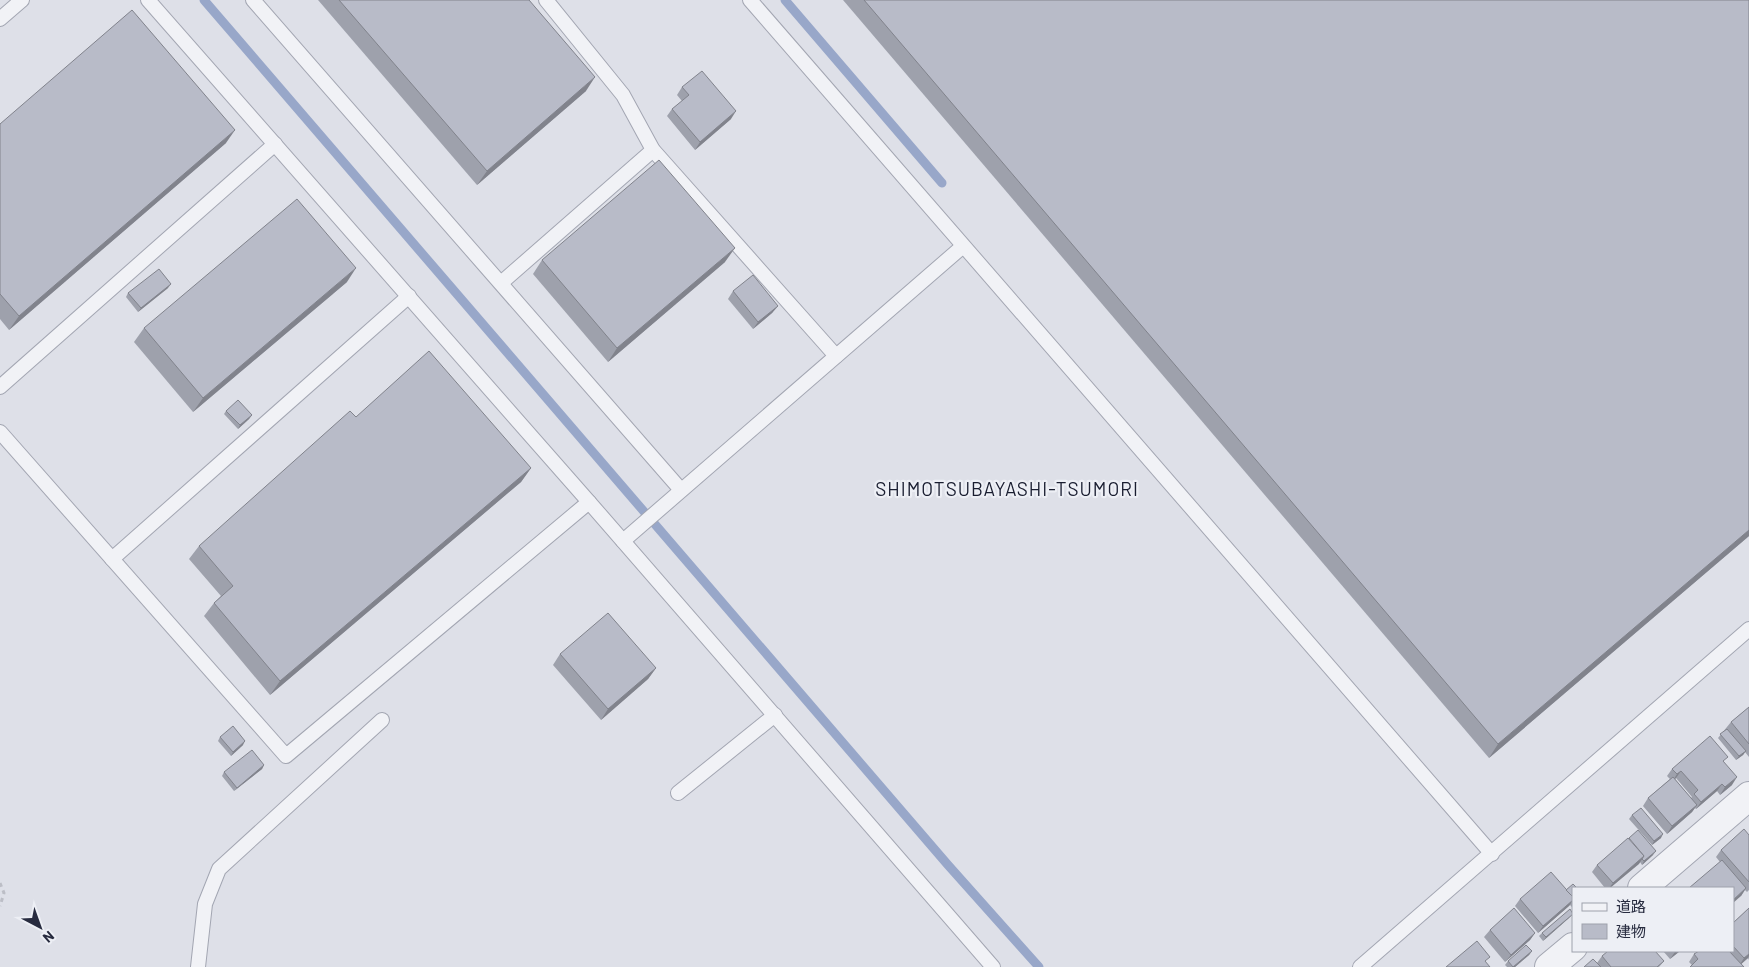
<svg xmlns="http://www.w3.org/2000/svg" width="1749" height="967" font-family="Barlow,'Noto Sans JP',sans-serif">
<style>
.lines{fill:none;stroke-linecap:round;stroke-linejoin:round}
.stream{stroke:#98a7c9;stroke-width:9}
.service-casing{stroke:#a3a6b2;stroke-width:16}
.minor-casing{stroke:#a3a6b2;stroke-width:30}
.path{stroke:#bcbec6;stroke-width:3;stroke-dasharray:4 4;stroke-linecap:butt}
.service{stroke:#f1f2f6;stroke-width:14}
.minor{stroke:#f1f2f6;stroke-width:28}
.wall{fill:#9ea1ac;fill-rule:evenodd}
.shaded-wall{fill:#81838c}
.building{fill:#b8bbc8;stroke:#81838c}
.labels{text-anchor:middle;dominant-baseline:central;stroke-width:4.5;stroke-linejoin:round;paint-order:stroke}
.neighbourhood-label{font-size:19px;letter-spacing:1px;fill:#191d30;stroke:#edeff5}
</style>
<rect width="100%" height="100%" fill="#dee0e8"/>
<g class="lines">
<g class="stream">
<path d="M204,0L948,865L1039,967"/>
<path d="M785,0L942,183"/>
</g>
<defs>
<g id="service">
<path d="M148,0L589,502L993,967"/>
<path d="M253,0L681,490"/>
<path d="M546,0L623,95L653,150L836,356"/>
<path d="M750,0L1492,854"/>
<path d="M0,19L22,0"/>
<path d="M501,283L653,150"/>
<path d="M0,387L275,144"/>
<path d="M0,432L286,756L589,502"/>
<path d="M623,541L962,247"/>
<path d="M112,559L409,296"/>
<path d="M678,793L775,715"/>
<path d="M198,967L205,904L219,869L382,720"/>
<path d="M1360,967L1749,629"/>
</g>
<g id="minor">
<path d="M1642,888L1749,796"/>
<path d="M1549,967L1573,947"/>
</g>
</defs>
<use href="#service" class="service-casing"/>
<use href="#minor" class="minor-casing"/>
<path class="path" d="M0,883L4,893L0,906"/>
<use href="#service" class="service"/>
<use href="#minor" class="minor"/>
</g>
<g class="wall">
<path d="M318,0H529L586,91L477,185Z"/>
<path d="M843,0H1749V536L1489,758Z"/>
<path d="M682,87L731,119L695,150L667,116L672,109L682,101L677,95Z"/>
<path d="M0,124L226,143L9,330L0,319Z"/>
<path d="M542,260L725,262L608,362L533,274Z"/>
<path d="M347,282L193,412L134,342L144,328Z"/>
<path d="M168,288L138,312L126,297L128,293Z"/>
<path d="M733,291L778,306L772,313L753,329L728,299Z"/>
<path d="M226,411L252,415L249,419L238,429L224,414Z"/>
<path d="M356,417L531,468L521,482L270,695L204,616L214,603L221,596L189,559L199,546Z"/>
<path d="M560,654L656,668L648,679L601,720L553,665Z"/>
<path d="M1749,707V757L1745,752L1743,755L1736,760L1718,738L1731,722Z"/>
<path d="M220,737L243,745L231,756L218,741Z"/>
<path d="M1724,762L1732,785L1720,795L1717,791L1696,809L1695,808L1692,812L1667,834L1643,806L1648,798L1670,779L1667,776L1672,769ZM1676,778L1692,797L1691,798L1675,779Z"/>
<path d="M264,765L262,769L234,791L222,776L224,772Z"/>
<path d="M1632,815L1661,838L1652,845L1629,819Z"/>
<path d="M1749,835V890L1747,892L1745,890L1741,896L1720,862L1716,857L1721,850Z"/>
<path d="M1653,855L1642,865L1640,862L1610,888H1605L1592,872L1597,865Z"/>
<path d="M1573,888V908L1570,905L1538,933L1515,906L1520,899Z"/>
<path d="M1749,908V960L1748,958L1741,964L1692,965L1689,962L1694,954L1699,951H1733V923Z"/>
<path d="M1570,917L1543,941L1539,936L1542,933Z"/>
<path d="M1490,930L1535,933L1530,940L1505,962L1484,937Z"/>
<path d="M1532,951L1529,955L1515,967H1507L1505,965L1508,961Z"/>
<path d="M1663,951H1680L1670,959Z"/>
<path d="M1602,956L1664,961L1659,967H1584L1597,963Z"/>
</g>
<g class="shaded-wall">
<path d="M595,77L586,91L477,185L487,171Z"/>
<path d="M736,111L731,119L695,150L700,142Z"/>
<path d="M235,130L226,143L9,330L19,316Z"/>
<path d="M735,248L725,262L608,362L617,348Z"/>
<path d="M356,268L347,282L193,412L203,398Z"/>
<path d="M171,284L168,288L138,312L141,308Z"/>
<path d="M778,306L772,313L753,329L758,322Z"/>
<path d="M252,415L249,419L238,429L240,425Z"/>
<path d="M531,468L521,482L270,695L280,681Z"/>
<path d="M1749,530V536L1489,758L1498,744Z"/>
<path d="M656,668L648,679L601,720L608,709Z"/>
<path d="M245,741L243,745L231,756L233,752Z"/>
<path d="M1746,751L1743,755L1736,760L1739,756Z"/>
<path d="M264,765L262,769L234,791L237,788Z"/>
<path d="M1681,771L1676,778L1672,782L1677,774Z"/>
<path d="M1737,777L1732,785L1720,795L1725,787Z"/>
<path d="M1722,784L1717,791L1696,809L1701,802Z"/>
<path d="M1697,805L1692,812L1667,834L1672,826Z"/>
<path d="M1663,834L1661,838L1652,845L1654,841Z"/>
<path d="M1656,851L1653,855L1642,865L1644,861Z"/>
<path d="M1644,856L1639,864L1610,888H1609L1613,883Z"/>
<path d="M1746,888L1741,896L1733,903V900Z"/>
<path d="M1573,900L1569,906L1538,933L1543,926Z"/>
<path d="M1573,914L1570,917L1543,941L1546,937Z"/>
<path d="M1535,933L1530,940L1505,962L1511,955Z"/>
<path d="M1532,951L1529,955L1515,967H1513Z"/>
<path d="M1676,951H1680L1670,959L1675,952Z"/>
<path d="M1749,954V956L1748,958L1739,966L1744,958Z"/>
</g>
<g class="building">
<path d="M339,0H529L595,77L487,171Z"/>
<path d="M864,0H1749V530L1498,744Z"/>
<path d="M132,10L235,130L19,316L0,294V124Z"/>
<path d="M702,71L736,111L700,142L672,109L689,95L682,87Z"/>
<path d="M659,160L735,248L617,348L542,260Z"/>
<path d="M297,199L356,268L203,398L144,328Z"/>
<path d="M159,269L171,284L141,308L128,293Z"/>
<path d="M753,275L778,306L758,322L733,291Z"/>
<path d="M429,351L531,468L280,681L214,603L233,586L199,546L350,411L356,417Z"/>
<path d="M238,400L252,415L240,425L226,411Z"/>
<path d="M608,613L656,668L608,709L560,654Z"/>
<path d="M1749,707V744L1731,722Z"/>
<path d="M233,726L245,741L233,752L220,737Z"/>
<path d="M1727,729L1746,751L1739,756L1720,734Z"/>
<path d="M1710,736L1728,757L1723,761L1737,777L1725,787L1722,784L1701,802L1694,794L1698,790L1681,771L1677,774L1672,769Z"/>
<path d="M252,750L264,765L237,788L224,772Z"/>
<path d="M1673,777L1697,805L1672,826L1648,798Z"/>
<path d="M1641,808L1663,834L1654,841L1632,815Z"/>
<path d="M1744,829L1749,835V882L1721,850Z"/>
<path d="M1638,830L1656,851L1644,861L1642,859L1644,856L1629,838Z"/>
<path d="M1628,838L1644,856L1613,883L1597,865Z"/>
<path d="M1722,860L1746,888L1733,900V888H1689Z"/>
<path d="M1551,872L1573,897V900L1543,926L1520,899Z"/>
<path d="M1573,884L1577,888H1573V897L1566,890Z"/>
<path d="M1514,908L1535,933L1511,955L1490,930Z"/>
<path d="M1749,908V954L1744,958L1733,946V923Z"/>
<path d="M1570,909L1573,914L1546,937L1542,933Z"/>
<path d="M1477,941L1490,957L1485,961L1490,967H1446Z"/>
<path d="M1526,945L1532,951L1513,967L1508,961Z"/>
<path d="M1608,951H1655L1664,961L1657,967H1611L1602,956Z"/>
<path d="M1699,951H1729L1744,967H1690L1698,959L1694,954Z"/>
<path d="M1593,959L1601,967H1584Z"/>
</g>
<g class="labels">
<g class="neighbourhood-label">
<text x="1007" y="488">SHIMOTSUBAYASHI-TSUMORI</text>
</g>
</g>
<rect x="1572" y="887" width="162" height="65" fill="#edeff5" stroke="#9ea1ac"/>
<rect x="1582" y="903" width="25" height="8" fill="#f1f2f6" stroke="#9ea1ac"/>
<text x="1616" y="912" font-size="15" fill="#272b3f">道路</text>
<rect x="1582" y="924" width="25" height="15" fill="#b8bbc8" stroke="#9ea1ac"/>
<text x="1616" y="937" font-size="15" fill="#272b3f">建物</text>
<g transform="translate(40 927) rotate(139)" stroke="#edeff5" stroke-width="4" paint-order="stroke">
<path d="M0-4L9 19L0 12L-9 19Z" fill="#272b3f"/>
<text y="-8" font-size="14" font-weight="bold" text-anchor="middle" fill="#272b3f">N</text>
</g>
</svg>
